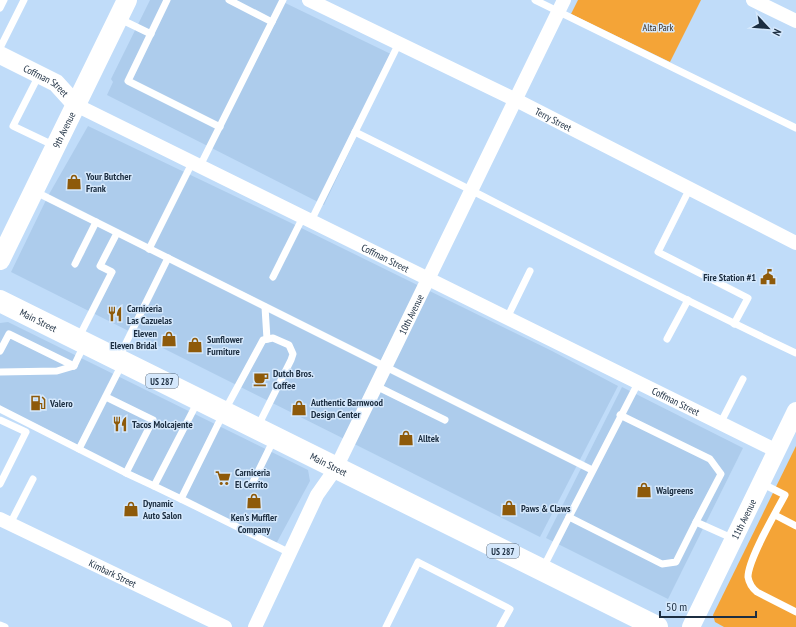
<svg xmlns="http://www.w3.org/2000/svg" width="796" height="627" font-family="'PT Sans Narrow',sans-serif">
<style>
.built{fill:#adccec}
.green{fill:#f4a437}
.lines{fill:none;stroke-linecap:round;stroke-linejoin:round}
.service{stroke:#fff;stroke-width:7}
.minor{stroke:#fff;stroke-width:14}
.tertiary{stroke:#fff;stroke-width:18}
.secondary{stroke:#fff;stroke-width:20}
.trunk{stroke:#fff;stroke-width:22}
.labels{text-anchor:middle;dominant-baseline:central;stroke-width:3;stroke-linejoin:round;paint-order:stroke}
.shield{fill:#d5e8fc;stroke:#546679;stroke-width:1}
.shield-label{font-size:9px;font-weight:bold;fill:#1c2e41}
.park-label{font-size:10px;fill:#392917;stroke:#d5e8fc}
.street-label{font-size:10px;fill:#1c2e41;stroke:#d5e8fc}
.poi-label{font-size:10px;font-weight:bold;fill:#1c2e41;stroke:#d5e8fc;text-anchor:start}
</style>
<rect width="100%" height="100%" fill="#c0dcf9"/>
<g class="built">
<path d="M150,0H279L395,56L324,205L107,95L113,82L111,79Z"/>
<path d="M88,126L287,221L552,351L618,386L540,537L11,272L48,196Z"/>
<path d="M8,322L308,470L310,481L276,544L0,406V323Z"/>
<path d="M622,387L743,448L668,599L546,538Z"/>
</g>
<g class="green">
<path d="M578,0H701L670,62L571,14Z"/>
<path d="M796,446V627H724L715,622L713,615Z"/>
</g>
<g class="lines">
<g class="service">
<path d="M167,0L128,81L220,127"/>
<path d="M229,0L272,22"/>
<path d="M535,0L796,128"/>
<path d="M0,8L4,0"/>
<path d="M118,18L151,34"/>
<path d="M0,48L24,0"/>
<path d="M39,75L13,126L55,146"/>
<path d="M355,132C502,204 647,283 796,353"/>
<path d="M200,166L283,0"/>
<path d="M689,190L658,252L748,298L734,324"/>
<path d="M36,192L592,470"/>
<path d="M311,221L399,43"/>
<path d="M149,249L192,163"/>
<path d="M75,264L96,222"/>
<path d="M273,277L303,217"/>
<path d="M265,307L267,339"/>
<path d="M507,318L530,271"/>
<path d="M79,337L112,272L100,266L117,233"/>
<path d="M667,339L688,300"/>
<path d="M0,351L9,334L74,366"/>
<path d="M119,357L168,258"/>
<path d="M0,372L57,371L74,366L84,345"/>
<path d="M376,386L445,420"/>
<path d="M106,397L153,420L126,473L154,486"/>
<path d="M0,409L126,473"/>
<path d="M620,415L710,459L721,474L696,522L734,539"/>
<path d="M0,420L26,432L0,484"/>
<path d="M720,424L743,379"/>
<path d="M258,426L291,360L293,354L289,345L273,338L263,340L224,412L181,499L290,553"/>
<path d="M79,449L122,364"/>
<path d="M253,482L274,439"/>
<path d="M761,483L785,495C776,512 748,559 748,577C749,583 752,588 757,592L796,612"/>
<path d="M181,499L154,486L198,401"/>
<path d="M775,515L796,526"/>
<path d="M569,517L638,383"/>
<path d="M10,524L33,479"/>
<path d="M543,568L569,517L662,564L676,562L696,522"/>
<path d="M0,625L5,627"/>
<path d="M386,627L418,562L510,609L500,627"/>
</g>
<g class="minor">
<path id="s1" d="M309,0L516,100L796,243"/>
<path d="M753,0L796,21"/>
<path id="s2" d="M76,105L777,451"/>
<path id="s3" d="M0,519L225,627"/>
<path id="s4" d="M255,627L317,495L336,468L564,0"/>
</g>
<g class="tertiary">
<path id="s5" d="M0,55L56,83L76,105"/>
<path id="s6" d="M691,627L796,411"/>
</g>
<path class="secondary" id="s7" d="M0,260L127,0"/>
<path class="trunk" id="s8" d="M0,301L657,627"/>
</g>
<defs>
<symbol id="shop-bare" viewBox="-9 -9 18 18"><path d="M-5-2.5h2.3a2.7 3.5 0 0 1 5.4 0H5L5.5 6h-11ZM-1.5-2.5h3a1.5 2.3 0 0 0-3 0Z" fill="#8e5a0a" stroke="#d5e8fc" stroke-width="2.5" paint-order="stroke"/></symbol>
<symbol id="civic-bare" viewBox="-9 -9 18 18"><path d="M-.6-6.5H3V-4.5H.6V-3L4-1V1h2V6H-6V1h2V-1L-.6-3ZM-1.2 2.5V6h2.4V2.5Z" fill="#8e5a0a" stroke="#d5e8fc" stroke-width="2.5" paint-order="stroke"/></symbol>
<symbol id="restaurant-bare" viewBox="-9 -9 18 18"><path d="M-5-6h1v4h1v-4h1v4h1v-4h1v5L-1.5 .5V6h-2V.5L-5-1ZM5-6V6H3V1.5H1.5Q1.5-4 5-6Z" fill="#8e5a0a" stroke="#d5e8fc" stroke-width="2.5" paint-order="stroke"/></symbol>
<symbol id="cafe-bare" viewBox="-9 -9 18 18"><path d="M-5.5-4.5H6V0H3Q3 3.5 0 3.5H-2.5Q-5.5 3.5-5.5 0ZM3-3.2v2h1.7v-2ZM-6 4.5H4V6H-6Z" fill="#8e5a0a" stroke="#d5e8fc" stroke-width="2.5" paint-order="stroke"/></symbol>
<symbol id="fuel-bare" viewBox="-9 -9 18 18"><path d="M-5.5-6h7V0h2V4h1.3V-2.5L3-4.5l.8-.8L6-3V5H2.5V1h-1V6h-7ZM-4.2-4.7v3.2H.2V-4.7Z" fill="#8e5a0a" stroke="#d5e8fc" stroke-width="2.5" paint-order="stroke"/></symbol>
<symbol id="supermarket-bare" viewBox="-9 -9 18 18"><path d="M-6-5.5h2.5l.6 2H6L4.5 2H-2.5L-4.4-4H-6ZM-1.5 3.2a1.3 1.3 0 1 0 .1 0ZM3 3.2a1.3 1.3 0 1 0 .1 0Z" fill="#8e5a0a" stroke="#d5e8fc" stroke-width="2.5" paint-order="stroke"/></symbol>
</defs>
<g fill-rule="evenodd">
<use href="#shop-bare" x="63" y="171" width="22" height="22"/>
<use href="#civic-bare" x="757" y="266" width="22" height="22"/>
<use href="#restaurant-bare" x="104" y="303" width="22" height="22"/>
<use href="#shop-bare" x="158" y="328" width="22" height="22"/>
<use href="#shop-bare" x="184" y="334" width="22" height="22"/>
<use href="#cafe-bare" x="250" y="368" width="22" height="22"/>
<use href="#fuel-bare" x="27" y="392" width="22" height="22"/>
<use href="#shop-bare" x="288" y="397" width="22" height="22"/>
<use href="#restaurant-bare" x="109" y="413" width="22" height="22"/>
<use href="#shop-bare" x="395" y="427" width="22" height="22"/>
<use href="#supermarket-bare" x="212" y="467" width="22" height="22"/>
<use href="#shop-bare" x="633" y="479" width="22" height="22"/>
<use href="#shop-bare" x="243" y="490" width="22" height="22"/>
<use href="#shop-bare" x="498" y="497" width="22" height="22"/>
<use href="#shop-bare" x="120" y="498" width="22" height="22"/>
</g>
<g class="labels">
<g class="shield">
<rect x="146" y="374" width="32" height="14" rx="3"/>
<rect x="487" y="544" width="32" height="14" rx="3"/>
</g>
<g class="shield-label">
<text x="162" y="381">US 287</text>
<text x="503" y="551">US 287</text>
</g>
<g class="park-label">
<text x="658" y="27">Alta Park</text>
</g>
<g class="street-label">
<text stroke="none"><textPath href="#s5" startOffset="53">Coffman Street</textPath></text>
<text stroke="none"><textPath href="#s1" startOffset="272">Terry Street</textPath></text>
<text stroke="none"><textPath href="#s7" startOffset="145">9th Avenue</textPath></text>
<text stroke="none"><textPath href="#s2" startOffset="345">Coffman Street</textPath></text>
<text stroke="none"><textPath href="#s4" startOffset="350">10th Avenue</textPath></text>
<text stroke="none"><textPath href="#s8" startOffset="43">Main Street</textPath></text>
<text stroke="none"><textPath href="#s2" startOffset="669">Coffman Street</textPath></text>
<text stroke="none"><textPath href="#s8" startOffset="367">Main Street</textPath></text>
<text stroke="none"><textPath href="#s6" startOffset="120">11th Avenue</textPath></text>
<text stroke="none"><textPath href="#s3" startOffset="125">Kimbark Street</textPath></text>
</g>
<g class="poi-label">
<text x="86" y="176">Your Butcher<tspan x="86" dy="12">Frank</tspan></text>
<text x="756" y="277" text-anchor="end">Fire Station #1</text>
<text x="127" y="308">Carniceria<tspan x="127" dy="12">Las Cazuelas</tspan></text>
<text x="157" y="333" text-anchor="end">Eleven<tspan x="157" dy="12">Eleven Bridal</tspan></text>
<text x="207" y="339">Sunflower<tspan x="207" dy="12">Furniture</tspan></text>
<text x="273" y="373">Dutch Bros.<tspan x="273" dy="12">Coffee</tspan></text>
<text x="311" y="402">Authentic Barnwood<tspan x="311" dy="12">Design Center</tspan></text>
<text x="50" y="403">Valero</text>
<text x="132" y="424">Tacos Molcajente</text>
<text x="418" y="438">Alltek</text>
<text x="235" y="472">Carniceria<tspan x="235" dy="12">El Cerrito</tspan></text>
<text x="656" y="490">Walgreens</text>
<text x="143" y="503">Dynamic<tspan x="143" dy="12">Auto Salon</tspan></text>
<text x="521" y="508">Paws &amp; Claws</text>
<text x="254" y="517" text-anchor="middle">Ken's Muffler<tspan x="254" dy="12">Company</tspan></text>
</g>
</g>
<g transform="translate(768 28) rotate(116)" stroke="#d5e8fc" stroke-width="3" paint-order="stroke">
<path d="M0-3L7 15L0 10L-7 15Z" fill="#1c2e41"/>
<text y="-6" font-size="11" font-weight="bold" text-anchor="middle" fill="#1c2e41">N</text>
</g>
<path d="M660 611v6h96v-6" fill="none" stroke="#1c2e41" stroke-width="2"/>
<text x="666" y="611" font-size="12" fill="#1c2e41" stroke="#d5e8fc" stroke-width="3" paint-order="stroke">50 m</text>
</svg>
